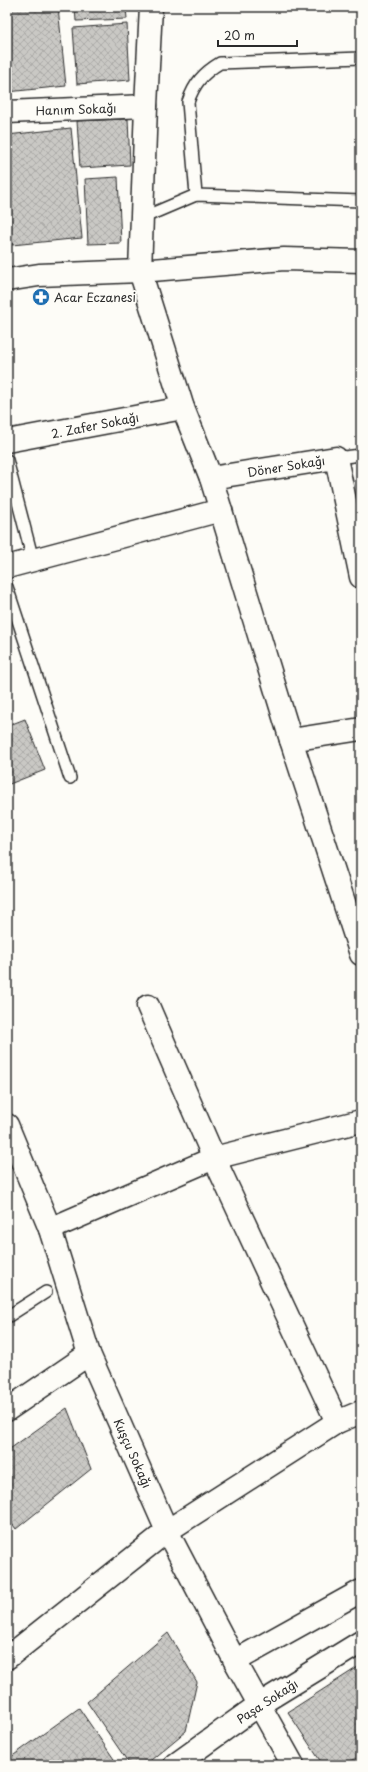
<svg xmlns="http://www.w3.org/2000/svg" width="368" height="1772" font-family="'Playpen Sans',sans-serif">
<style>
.building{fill:url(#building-cross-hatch);stroke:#2b2b2b}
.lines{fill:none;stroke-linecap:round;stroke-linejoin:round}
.lane-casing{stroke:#2b2b2b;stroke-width:14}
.street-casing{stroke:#2b2b2b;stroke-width:25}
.secondary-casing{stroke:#2b2b2b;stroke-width:25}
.lane{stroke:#fdfcf7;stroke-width:11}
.street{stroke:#fdfcf7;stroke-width:22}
.secondary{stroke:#fdfcf7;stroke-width:22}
.labels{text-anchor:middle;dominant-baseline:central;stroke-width:4;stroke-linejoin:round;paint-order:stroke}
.street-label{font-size:12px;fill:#2b2b2b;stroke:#fdfcf7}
.poi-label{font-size:12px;fill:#2b2b2b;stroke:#fdfcf7;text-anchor:start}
</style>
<defs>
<pattern id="building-cross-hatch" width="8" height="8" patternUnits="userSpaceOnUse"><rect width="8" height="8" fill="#c9c8c4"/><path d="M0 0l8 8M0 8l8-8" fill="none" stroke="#adaca9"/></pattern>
</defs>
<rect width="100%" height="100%" fill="#fdfcf7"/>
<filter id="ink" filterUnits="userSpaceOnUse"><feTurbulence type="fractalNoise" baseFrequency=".025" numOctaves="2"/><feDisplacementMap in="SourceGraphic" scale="8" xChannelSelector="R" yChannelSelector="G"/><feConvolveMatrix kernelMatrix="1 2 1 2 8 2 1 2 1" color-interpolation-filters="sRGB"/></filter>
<g filter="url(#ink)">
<g class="building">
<path d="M7,7H58L66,86L7,92Z"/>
<path d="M75,7H126L127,19L76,21Z"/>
<path d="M127,24L130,80L77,84L73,28Z"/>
<path d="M128,119L130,165L80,168L77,121Z"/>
<path d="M71,128L82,238L12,245L7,195V135Z"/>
<path d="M118,177L121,243L88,244L85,179Z"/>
<path d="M25,719L45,770L7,785V726Z"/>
<path d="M67,1408L91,1469L16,1529L7,1517V1451Z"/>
<path d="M168,1633L197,1682L186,1731L145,1765H130L87,1702Z"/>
<path d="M361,1665V1755L345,1765H323L288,1712Z"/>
<path d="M79,1708L118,1765H9L7,1760Z"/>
</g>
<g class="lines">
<defs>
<g id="lane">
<path d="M196,195L188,102C194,84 203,73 220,63L361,58"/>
<path d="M142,218L196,195L361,201"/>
<path d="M336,458L361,455"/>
<path d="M7,460L33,560"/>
<path d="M7,587L70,778"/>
<path d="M7,1317L46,1292"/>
</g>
<g id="street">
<path d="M151,7L146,106L140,271L183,408L211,478L291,740L361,954"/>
<path d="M7,112L146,106"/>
<path d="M7,441L183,408"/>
<path d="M211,478L336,458L361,577"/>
<path d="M7,567L221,510"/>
<path d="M291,740L361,729"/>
<path d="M148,1006L214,1158L337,1422"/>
<path d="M7,1125L50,1229L89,1354L167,1531L235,1661L293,1765"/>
<path d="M50,1229L214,1158L361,1121"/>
<path d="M7,1410L89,1354"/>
<path d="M7,1658L167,1531L337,1422L361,1412"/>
<path d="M235,1661L361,1591"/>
<path d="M175,1765L260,1704L361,1642"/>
</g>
<path id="secondary" d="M7,280L39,275L140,271L284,259L361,261"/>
</defs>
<use href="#lane" class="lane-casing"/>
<use href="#street" class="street-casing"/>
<use href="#secondary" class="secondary-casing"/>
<use href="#lane" class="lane"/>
<use href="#street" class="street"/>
<use href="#secondary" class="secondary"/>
</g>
</g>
<defs>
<symbol id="pharmacy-disc" viewBox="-11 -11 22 22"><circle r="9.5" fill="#1f6fb2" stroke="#fdfcf7"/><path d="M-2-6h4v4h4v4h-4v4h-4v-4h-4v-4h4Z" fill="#fff"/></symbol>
</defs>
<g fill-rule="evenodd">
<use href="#pharmacy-disc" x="31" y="287" width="20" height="20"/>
</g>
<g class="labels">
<g class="street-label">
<text transform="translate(76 109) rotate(-2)">Hanım Sokağı</text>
<text transform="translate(95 425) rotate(-11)">2. Zafer Sokağı</text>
<text transform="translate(286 466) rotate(-9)">Döner Sokağı</text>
<text transform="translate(133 1453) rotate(66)">Kuşçu Sokağı</text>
<text transform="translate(267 1701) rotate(-33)">Paşa Sokağı</text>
</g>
<g class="poi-label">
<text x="54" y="297">Acar Eczanesi</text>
</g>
</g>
<rect width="368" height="1772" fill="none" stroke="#fdfcf7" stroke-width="24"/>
<rect x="12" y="12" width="344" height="1748" fill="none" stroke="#2b2b2b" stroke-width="1.5" filter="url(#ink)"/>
<path d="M218 40v6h79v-6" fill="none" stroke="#2b2b2b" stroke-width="2"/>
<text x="224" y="40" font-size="12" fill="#2b2b2b" stroke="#fdfcf7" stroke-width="3" paint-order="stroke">20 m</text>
</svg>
